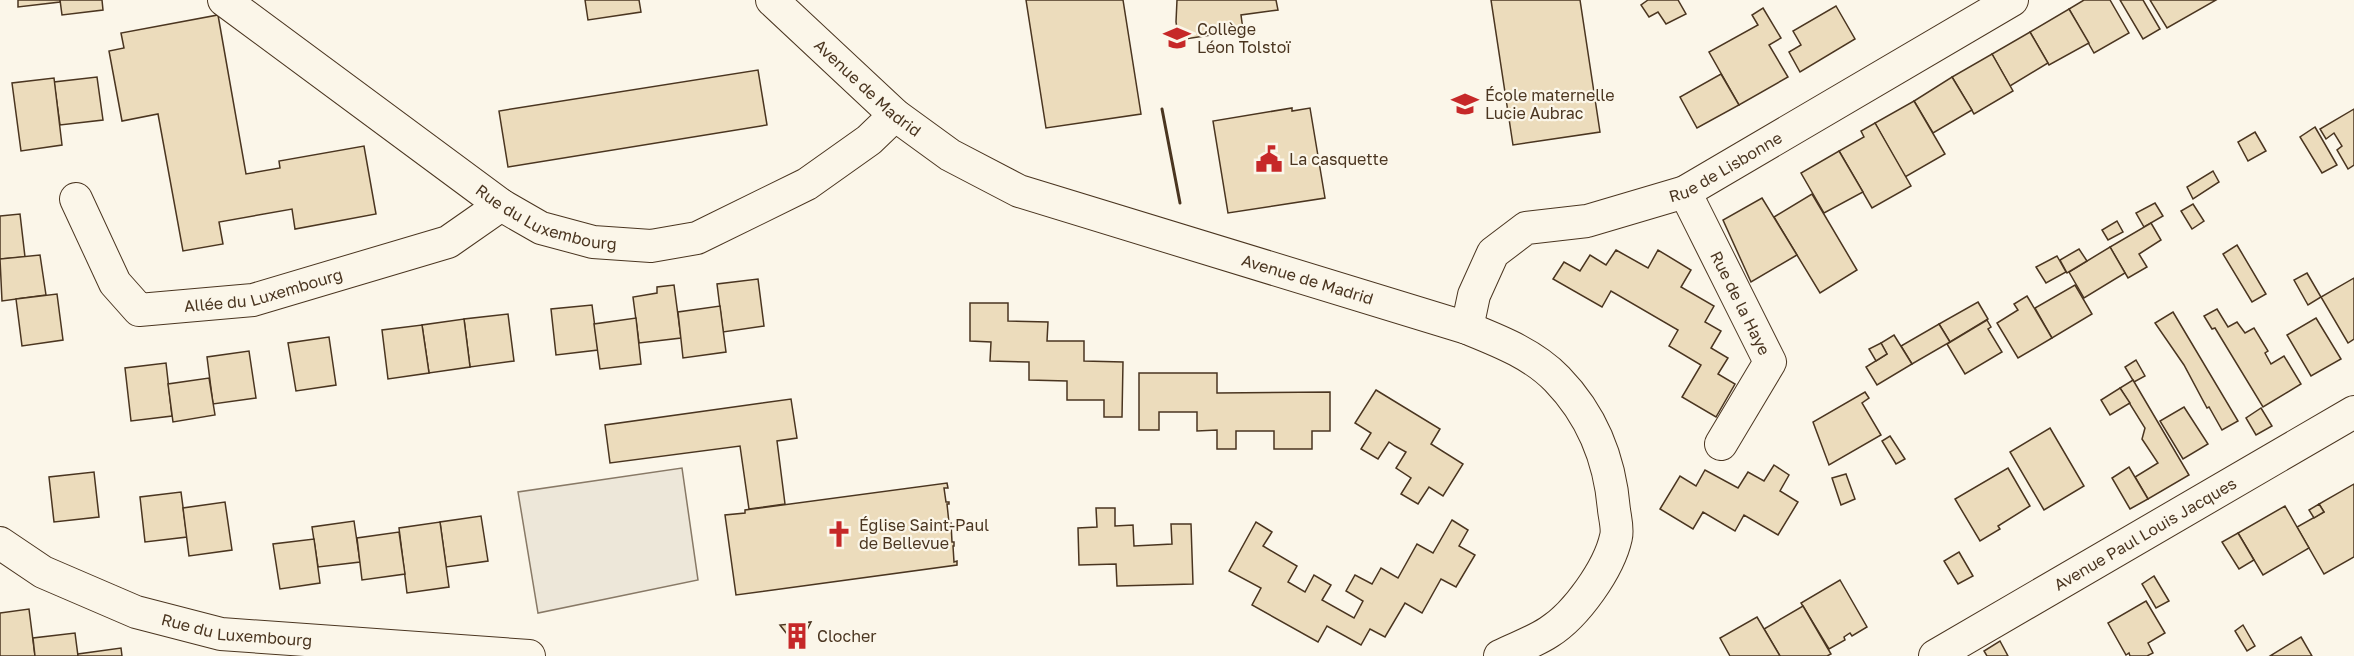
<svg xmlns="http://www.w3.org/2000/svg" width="2354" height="656" font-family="'Golos Text',sans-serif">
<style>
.parking{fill:#ede7d9;stroke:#887966;stroke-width:1.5}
.building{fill:#ecdcbc;stroke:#4a3520;stroke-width:1.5}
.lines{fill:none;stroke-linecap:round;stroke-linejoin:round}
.street-casing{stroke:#4a3520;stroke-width:34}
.street{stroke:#fbf6e9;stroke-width:32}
.wall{stroke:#4a3520;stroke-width:3}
.labels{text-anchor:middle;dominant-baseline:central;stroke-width:4.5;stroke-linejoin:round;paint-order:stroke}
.poi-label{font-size:16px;fill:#4a3520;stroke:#fbf6e9;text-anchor:start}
.street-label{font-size:16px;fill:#4a3520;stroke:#fbf6e9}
</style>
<rect width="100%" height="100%" fill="#fbf6e9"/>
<path class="parking" d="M682,468L698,580L538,613L518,492Z"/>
<g class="building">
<path d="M18,0H60V2L18,7Z"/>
<path d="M60,0H102L103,10L62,15Z"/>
<path d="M585,0H639L641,12L588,20Z"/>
<path d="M1026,0H1123L1141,114L1046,128Z"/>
<path d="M1177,0H1276L1278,10L1241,15L1243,30L1179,40L1176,22Z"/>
<path d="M1491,0H1580L1600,132L1513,145Z"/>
<path d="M1648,0H1678L1686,14L1666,24L1658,12L1649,17L1641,5Z"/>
<path d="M2084,0H2110L2129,33L2094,53L2069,9Z"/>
<path d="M2120,0H2143L2160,29L2143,39Z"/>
<path d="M2150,0H2216L2167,28Z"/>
<path d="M1836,6L1855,39L1800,72L1789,52L1801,45L1793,31Z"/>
<path d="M1763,8L1781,38L1769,45L1788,77L1739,105L1709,52L1758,25L1752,15Z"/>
<path d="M2069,9L2089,43L2049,65L2030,32Z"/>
<path d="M218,15L246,174L280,168L279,161L364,146L376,214L295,229L292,209L219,222L223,244L183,251L158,114L122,121L109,51L124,48L121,33Z"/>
<path d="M2030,32L2048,63L2010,86L1992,54Z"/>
<path d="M1992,54L2013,91L1974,114L1952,77Z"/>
<path d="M758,70L767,125L508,167L499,111Z"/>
<path d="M1721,74L1739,105L1697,128L1680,97Z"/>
<path d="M97,77L103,120L60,125L54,82Z"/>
<path d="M1952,77L1972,110L1933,133L1914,101Z"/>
<path d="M54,78L62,145L21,151L12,83Z"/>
<path d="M1914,101L1945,154L1905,177L1875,123Z"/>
<path d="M1292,108V111L1310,108L1325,198L1228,213L1213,121Z"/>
<path d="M2354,109V165L2348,169L2337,150L2342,146L2334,133L2326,139L2320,129Z"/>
<path d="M1875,123L1911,186L1872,208L1839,151L1864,137L1861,131Z"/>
<path d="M2315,127L2337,165L2322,173L2300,137Z"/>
<path d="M2255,132L2266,151L2248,161L2238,142Z"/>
<path d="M1839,151L1863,192L1824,213L1801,173Z"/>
<path d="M2213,171L2219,182L2193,199L2187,187Z"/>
<path d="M1812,194L1857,270L1820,293L1774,217Z"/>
<path d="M1762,198L1797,255L1751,282L1723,220Z"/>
<path d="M2155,203L2163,216L2144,227L2136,213Z"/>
<path d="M2193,204L2204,221L2192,229L2181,211Z"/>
<path d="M20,214L25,257L0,259V216Z"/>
<path d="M2117,221L2123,232L2108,240L2102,230Z"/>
<path d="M2151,223L2161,240L2139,254L2147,267L2128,278L2110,247Z"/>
<path d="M2237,245L2266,294L2252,302L2223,254Z"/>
<path d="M2110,247L2125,273L2084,298L2069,272Z"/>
<path d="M2079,249L2087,261L2067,273L2060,260Z"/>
<path d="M1616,250L1648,268L1658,250L1691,270L1681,287L1714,306L1705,322L1721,331L1711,348L1728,358L1718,374L1735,384L1716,417L1682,397L1701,365L1669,346L1678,330L1611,291L1602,307L1553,279L1564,262L1580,271L1590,255L1606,265Z"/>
<path d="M40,255L46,295L2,301L0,259Z"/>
<path d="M2057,256L2066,272L2046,283L2036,267Z"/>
<path d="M2307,273L2321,297L2308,305L2294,280Z"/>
<path d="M2354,278V339L2348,343L2321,297Z"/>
<path d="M758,279L764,326L723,332L717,284Z"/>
<path d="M674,285L681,338L639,343L633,297L657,293V287Z"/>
<path d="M2075,285L2092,314L2052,338L2035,308Z"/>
<path d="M57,294L63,340L22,346L16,299Z"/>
<path d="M2027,296L2052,338L2018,358L1997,323L2018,310L2014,304Z"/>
<path d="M1978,302L1988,319L1950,342L1939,324Z"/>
<path d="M970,303H1008V321L1048,322L1047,341H1084V361L1123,362L1122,417H1104V400H1067V381L1029,380V362L990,361L991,342L970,341Z"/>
<path d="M592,305L598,350L556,355L551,309Z"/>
<path d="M720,306L726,352L683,358L678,312Z"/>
<path d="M2217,309L2228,327L2237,322L2245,333L2254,328L2268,351L2265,353L2271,364L2284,356L2301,384L2263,407L2215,328L2212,329L2204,316Z"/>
<path d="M2173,312L2238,421L2222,430L2209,407L2207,408L2184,365L2155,323Z"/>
<path d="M508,314L514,361L470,367L464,319Z"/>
<path d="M636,318L641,364L600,369L594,324Z"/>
<path d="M2316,318L2341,359L2311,376L2287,335Z"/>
<path d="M464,319L470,367L429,373L422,325Z"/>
<path d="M1987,320L1991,327L1988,329L2002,352L1965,374L1947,344Z"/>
<path d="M1939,324L1950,342L1912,364L1901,346Z"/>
<path d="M422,325L429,373L388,379L382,330Z"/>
<path d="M1894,335L1912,364L1877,385L1866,367L1887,354L1881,343Z"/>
<path d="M329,337L336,385L296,391L288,343Z"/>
<path d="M1881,343L1887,354L1876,361L1869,349Z"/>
<path d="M249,351L256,398L213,404L207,357Z"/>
<path d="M2136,360L2145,376L2134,382L2125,367Z"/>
<path d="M166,363L172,416L131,421L125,368Z"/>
<path d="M1139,373H1217V393L1330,392V431H1312V449H1274V431H1236V449H1217V430L1197,431V412H1159V430H1139Z"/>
<path d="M209,378L215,415L173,422L168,384Z"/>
<path d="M2133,380L2189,475L2148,499L2135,477L2158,463L2142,439L2145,428L2120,388Z"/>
<path d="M2120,388L2130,403L2110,415L2101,400Z"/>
<path d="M1376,390L1440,429L1431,444L1463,464L1443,496L1429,487L1418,504L1401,494L1411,478L1396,468L1406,452L1395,446L1389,442L1378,459L1361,449L1371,433L1355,423Z"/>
<path d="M1865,392L1869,398L1862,403L1881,435L1829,465L1813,422Z"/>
<path d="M791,399L797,438L777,441L785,504L749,509L740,446L610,463L605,425Z"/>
<path d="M2184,407L2208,444L2183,459L2160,421Z"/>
<path d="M2261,408L2272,426L2256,435L2246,418Z"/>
<path d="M2050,428L2084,486L2044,510L2010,452Z"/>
<path d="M1890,436L1905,459L1896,464L1882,441Z"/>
<path d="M1774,465L1789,475L1780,491L1798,502L1778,535L1744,515L1735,531L1703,512L1693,529L1660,509L1680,476L1696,486L1705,470L1738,488L1748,472L1764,481Z"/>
<path d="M2129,467L2148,499L2130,509L2112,478Z"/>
<path d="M2008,468L2030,506L1998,526L2000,529L1980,541L1955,499Z"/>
<path d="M94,472L99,517L54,522L49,477Z"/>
<path d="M1846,474L1855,499L1841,505L1832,478Z"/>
<path d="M947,483L948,488H944L946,502H949V504H947L949,523H951L952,542H954V546H953L954,562L957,561V565L736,595L725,515L745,513V510Z"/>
<path d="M2354,484V557L2324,574L2297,527L2324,512L2319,504Z"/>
<path d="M181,492L187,537L145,542L140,497Z"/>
<path d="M225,502L232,550L189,556L183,508Z"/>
<path d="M2319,504L2324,512L2314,518L2309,510Z"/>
<path d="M2285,506L2309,548L2263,575L2238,533Z"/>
<path d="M1096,508H1115V526L1133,525L1134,546L1172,544L1171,524H1191L1193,584L1117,586L1116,564L1079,565L1078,528L1097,527Z"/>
<path d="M481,516L488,561L446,567L440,522Z"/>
<path d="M1452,520L1468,530L1459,546L1475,555L1456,587L1441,579L1422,613L1405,603L1385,637L1370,629L1361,645L1327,626L1318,642L1252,605L1261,588L1229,571L1256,522L1272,532L1263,546L1297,566L1288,582L1305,592L1314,575L1331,585L1322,600L1354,618L1363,601L1346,591L1355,575L1372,584L1381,568L1398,578L1417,544L1433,553Z"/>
<path d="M354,521L360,562L318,567L312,527Z"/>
<path d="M440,522L449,587L407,593L399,528Z"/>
<path d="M399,532L405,574L362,580L357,538Z"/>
<path d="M2238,533L2254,560L2239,569L2222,542Z"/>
<path d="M314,539L320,583L280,589L273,544Z"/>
<path d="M1959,552L1973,576L1958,584L1944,561Z"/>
<path d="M2154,576L2169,601L2156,608L2142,584Z"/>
<path d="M1840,580L1867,627L1852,636L1850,633L1844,637L1845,640L1829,649L1801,603Z"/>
<path d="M2146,601L2165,633L2148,643L2153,653L2147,656H2130L2129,653L2126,655L2108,623Z"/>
<path d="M1803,606L1831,654L1827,656H1780L1764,629Z"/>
<path d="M29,609L35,656H0V613Z"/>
<path d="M1757,617L1780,656H1730L1720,638Z"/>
<path d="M811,622L798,648L780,625Z"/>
<path d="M2243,625L2255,646L2247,651L2235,631Z"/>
<path d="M75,633L78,656H35L33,638Z"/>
<path d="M2301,637L2312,656H2270Z"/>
<path d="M2000,641L2008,656H1987L1984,651Z"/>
<path d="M121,648L122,656H78V654Z"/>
</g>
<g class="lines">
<defs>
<g id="street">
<path id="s1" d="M224,0L501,205L541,228L593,242L651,246L697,238L807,184L869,140L895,115"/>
<path id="s2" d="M772,0L895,115L950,155L1019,191L1467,328C1499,341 1533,354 1557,379C1592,415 1610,460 1614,510C1615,518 1618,529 1616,537C1609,569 1576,615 1549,632C1534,642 1516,648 1500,656"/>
<path id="s3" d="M1685,192L1770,362L1721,444"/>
<path id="s4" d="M76,199L115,283L139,310L253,300L448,242L501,205"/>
<path id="s5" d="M1467,328L1474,295L1493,253L1526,228L1587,221L1685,192L2012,0"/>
<path id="s6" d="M0,543L43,572L136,612L221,634L529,656"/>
<path id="s7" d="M1935,656L2354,412"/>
</g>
</defs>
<use href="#street" class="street-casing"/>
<use href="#street" class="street"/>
<path class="wall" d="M1162,109L1180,203"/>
</g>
<defs>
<symbol id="school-bare" viewBox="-9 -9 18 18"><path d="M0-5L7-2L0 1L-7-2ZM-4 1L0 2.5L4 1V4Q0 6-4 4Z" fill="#c62828" stroke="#fbf6e9" stroke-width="2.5" paint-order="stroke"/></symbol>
<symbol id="civic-bare" viewBox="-9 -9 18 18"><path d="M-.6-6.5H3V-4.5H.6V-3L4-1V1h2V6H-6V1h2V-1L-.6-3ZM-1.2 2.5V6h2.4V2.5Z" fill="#c62828" stroke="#fbf6e9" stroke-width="2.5" paint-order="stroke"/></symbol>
<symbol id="church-bare" viewBox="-9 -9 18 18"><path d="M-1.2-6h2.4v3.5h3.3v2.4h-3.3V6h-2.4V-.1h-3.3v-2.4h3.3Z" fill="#c62828" stroke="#fbf6e9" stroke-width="2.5" paint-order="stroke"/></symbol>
<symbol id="building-bare" viewBox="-9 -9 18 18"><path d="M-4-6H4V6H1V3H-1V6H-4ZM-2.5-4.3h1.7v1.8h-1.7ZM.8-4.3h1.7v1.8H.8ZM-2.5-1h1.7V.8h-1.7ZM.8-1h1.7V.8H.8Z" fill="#c62828" stroke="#fbf6e9" stroke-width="2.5" paint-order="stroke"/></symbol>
</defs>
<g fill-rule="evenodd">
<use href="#school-bare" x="1158" y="19" width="38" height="38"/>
<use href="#school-bare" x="1446" y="85" width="38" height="38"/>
<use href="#civic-bare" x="1250" y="140" width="38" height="38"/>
<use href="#church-bare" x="820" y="515" width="38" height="38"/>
<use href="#building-bare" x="778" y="617" width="38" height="38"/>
</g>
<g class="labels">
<g class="poi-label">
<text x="1197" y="29">Collège<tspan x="1197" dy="18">Léon Tolstoï</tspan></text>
<text x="1485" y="95">École maternelle<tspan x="1485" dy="18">Lucie Aubrac</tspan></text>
<text x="1289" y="159">La casquette</text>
<text x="859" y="525">Église Saint-Paul<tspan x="859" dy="18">de Bellevue</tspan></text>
<text x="817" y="636">Clocher</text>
</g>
<g class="street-label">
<text stroke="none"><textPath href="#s2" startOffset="130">Avenue de Madrid</textPath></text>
<text stroke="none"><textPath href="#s5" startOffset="332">Rue de Lisbonne</textPath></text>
<text stroke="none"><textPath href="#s1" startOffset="392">Rue du Luxembourg</textPath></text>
<text stroke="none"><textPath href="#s2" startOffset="616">Avenue de Madrid</textPath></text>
<text stroke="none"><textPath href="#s4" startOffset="255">Allée du Luxembourg</textPath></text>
<text stroke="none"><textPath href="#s3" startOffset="124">Rue de la Haye</textPath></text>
<text stroke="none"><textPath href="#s7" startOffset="243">Avenue Paul Louis Jacques</textPath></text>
<text stroke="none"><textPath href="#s6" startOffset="256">Rue du Luxembourg</textPath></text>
</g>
</g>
</svg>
